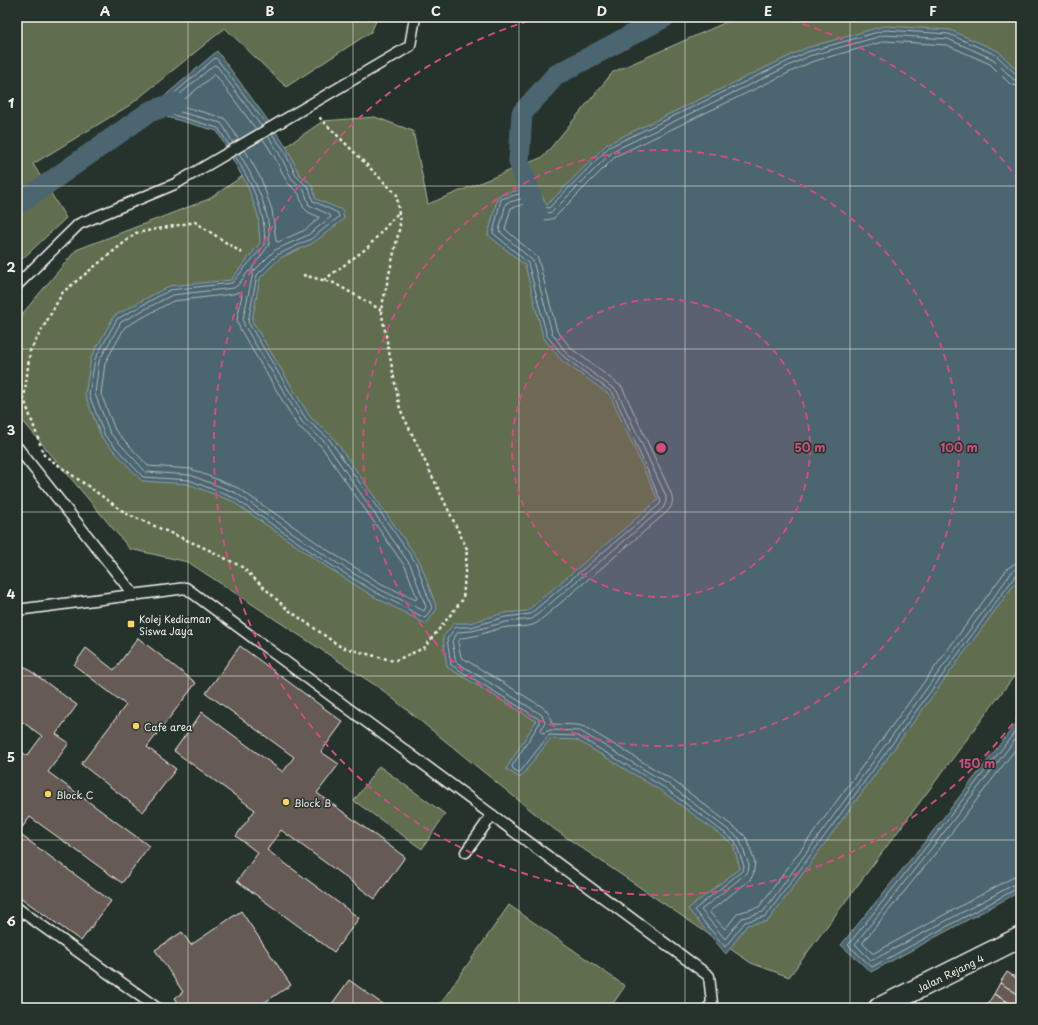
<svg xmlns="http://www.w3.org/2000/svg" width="1038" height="1025" font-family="'Playpen Sans',sans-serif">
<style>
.green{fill:#606e50;stroke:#aab09c}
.water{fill:#4b6671;stroke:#8f9ea1}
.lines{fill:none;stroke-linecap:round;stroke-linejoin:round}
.shore{stroke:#b0b9b8;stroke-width:1}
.canal{stroke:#4b6671;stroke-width:21}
.building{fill:#665a55;stroke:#f4f1e8}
.service-casing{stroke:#f4f1e8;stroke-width:13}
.minor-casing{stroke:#f4f1e8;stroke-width:23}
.path{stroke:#f4f1e8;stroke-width:2.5;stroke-dasharray:3 3;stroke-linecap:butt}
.service{stroke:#26332d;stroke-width:10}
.minor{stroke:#26332d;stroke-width:20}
.grid{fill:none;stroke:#f4f1e8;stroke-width:1;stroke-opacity:0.55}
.ring{fill:none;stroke:#ce4e7e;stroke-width:2;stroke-dasharray:7 5}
.poi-dot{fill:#ffd166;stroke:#26332d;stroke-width:1.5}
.labels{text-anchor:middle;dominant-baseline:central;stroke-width:3;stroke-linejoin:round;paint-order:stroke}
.poi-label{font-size:10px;fill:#f4f1e8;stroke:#26332d;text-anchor:start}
.street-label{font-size:10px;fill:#f4f1e8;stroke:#26332d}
.centre{fill:#ce4e7e;stroke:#26332d;stroke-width:2}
.ring-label{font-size:12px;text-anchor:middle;font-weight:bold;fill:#ce4e7e;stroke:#26332d;stroke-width:3;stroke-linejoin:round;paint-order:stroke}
.neatline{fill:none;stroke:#f4f1e8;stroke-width:1.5}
.grid-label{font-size:13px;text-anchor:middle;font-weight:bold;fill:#f4f1e8}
</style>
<rect width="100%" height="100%" fill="#26332d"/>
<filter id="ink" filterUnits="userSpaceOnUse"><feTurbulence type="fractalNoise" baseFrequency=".025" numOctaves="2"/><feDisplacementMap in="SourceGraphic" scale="8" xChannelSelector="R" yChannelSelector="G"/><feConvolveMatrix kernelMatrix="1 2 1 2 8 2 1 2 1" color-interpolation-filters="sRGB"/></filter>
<g filter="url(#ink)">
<g class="green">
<path d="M17,17H378L371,32L286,87L225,28L130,105L33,164L66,218L17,264Z"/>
<path d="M738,17H1021V667L789,977L751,963L554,829L381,689L188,562L130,549L17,414V326L23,313L76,250L209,199L323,121L375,117L413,131L428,204L543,157L613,72Z"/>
<path d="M379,766L445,814L422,849L354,801Z"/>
<path d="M509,905L625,986L610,1008H446L440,1004Z"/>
</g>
<g class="water">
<path d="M884,26L950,30L998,51L1021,74V575L768,921L747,925L726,954L688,909L740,868L733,844L663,792L577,740L550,739L520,778L506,769L536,721L447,667L443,637L454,623H470L504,613L527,611L658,500L610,395L561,360L543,337L525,265L488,235L498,196L536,185L547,205L607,144L806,48Z"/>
<path d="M217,51L264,115L287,148L299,174L312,185L316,199L342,210L344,219L313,243L280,258L260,278L252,321L310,417L332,436L420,562L437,609L426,624L373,596L324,565L232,501L188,484L142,481L102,438L85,395L91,358L114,316L169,286L231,280L260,243L258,215L247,185L217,131L149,112L167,94Z"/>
<path d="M1021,717V891L871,972L841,945L927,839Z"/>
</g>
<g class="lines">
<g class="shore">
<path d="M1021,76L1017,75L996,55L949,34L885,30L807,52L609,147L549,208L544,207L533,190L501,199L493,233L528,263L547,336L564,357L613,393L661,501L660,504L530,614L505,617L471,627H456L447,639L451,665L539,719V724L512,766L513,769L518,772H520L549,735L578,736L665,788L735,841L744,866L743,870L694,910L725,947L745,922L766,916L1016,575L1021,573"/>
<path d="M1021,81L1014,80L993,59L948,39L885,35L809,56L613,151L552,212C539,216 537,204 531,196L506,203L499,231L533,261L552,333L567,354L617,391L666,496V502L663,508L532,619L506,622L472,631L458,632L452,641L456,662L542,715L545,722L541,730L542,733L551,730L580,731L668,784L739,838L749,865L748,872L701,910L725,939L742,918L763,912L1012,572L1016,569L1021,568"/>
<path d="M1021,87L1010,84L990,64L947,45L886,41L811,62L616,156L554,218C538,224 536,213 528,203L511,208L505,229L538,258L557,331L572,349L622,387L671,493C674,501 672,507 667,512L537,623C528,628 518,626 508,627C492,629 479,637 461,638L458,642L461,657L544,708L549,714L552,724L578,725L585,727L671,779L743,834L747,839L755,863L753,875L750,880L710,911V913L725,929L738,913L759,907L1007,569L1014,564L1021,562"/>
<path d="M239,140L229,124L224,118L181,106L180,103L215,74L256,129"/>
<path d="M233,143L224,127L221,123L169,109L168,107L173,100L214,65L217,66L261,126"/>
<path d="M229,145L218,128L160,111L158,110L170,97L215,58L217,59L266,124"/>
<path d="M245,150L261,179L272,210L276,241L278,242L305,230L318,219L319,217L308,212L303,207L299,194L287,182L274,156L263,139"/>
<path d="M239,153C255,181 272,212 269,245L252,268V270L254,271L275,250L308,235L331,217L330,215L309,205L304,190L292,179L279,153L268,136"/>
<path d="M235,156C250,181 268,214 264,245L232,283L170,290L117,319L95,359L89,395L105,436L143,477L189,480L234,498L326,562L375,592L425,618L432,608L416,563L329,439L306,419L248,322L257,275L277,255L311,239L339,217L338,213L313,201L309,188L296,176L284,150L272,134"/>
<path d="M249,271H251L253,273L243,319L244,325L302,422L325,442L411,566L426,607L424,611L377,588L329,558L236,493L190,475L146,472L110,433L95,394L99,361L121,322L172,295L234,288L238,285Z"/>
<path d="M239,292L242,294L237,320L240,329L297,425L321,446L406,568L417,598L416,600L380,583L332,553L238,488L191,469L148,466L115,430L101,394L105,363L125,327L173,301L233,294Z"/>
<path d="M1021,724L930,842L848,945L872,967L1018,888H1021"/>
<path d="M1021,732L934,845L855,944L871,960H873L1015,884L1021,882"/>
<path d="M1021,742L939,849L863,942V944L872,953H874L1012,878L1021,876"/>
</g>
<g class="canal">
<path d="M17,205L149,112L175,103"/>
<path d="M537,213L519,162L522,113L556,75L665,17"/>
</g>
</g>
<g class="building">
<path d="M138,638L196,683L147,747L176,769L143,812L81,764L126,705L74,665L86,648L114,670Z"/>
<path d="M240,646L343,722L321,752L339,764L317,793L405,857L375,899L281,830L267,850L359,918L334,952L237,881L258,853L236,836L255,810L174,751L202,712L283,772L294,757L206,693Z"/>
<path d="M17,661L77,705L56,734L69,743L48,772L149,846L122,883L30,817L18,833L111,901L81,941L17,895V748L27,756L42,736L17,718Z"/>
<path d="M241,911L291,985L256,1008H182L175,998L183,992L155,950L182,932L191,945Z"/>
<path d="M1007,972L1021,981V996L1000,983Z"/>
<path d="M349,980L388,1008H329Z"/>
<path d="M1000,983L1021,996V1004L1019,1008L994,994Z"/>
<path d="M994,994L1017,1008H991L987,1005Z"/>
</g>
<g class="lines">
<defs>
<g id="service">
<path d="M17,285L79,224L175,184L410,46L415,17"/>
<path d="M17,447L134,595"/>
<path d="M17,610L186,588L709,976L712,1003L708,1008"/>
<path d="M466,852L492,815"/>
<path d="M17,908L157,1008"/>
</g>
<path id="minor" d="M879,1008L1021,937"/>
</defs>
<use href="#service" class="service-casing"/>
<use href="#minor" class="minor-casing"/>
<g class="path">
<path d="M242,253L195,222L136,233L63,292L30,351L24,399L44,455L127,514L207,549L242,567L287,609L341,647L394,661L424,648L463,599L467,549L400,409L381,310L400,226L397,195L318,116"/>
<path d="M303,275L334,283L381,310"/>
<path d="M324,280L367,248L398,213"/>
</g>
<use href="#service" class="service"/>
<use href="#minor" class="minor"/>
</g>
</g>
<path class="grid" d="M188,17V1008M353,17V1008M519,17V1008M685,17V1008M850,17V1008M17,186H1021M17,349H1021M17,512H1021M17,676H1021M17,840H1021"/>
<circle cx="661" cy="448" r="149" fill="#ce4e7e" fill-opacity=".12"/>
<g class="ring">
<circle cx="661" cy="448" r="149"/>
<circle cx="661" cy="448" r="298"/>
<path d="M1020 714A447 447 0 1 1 542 17M780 17A447 447 0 0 1 1020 182"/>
</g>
<g class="poi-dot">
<rect x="127" y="620" width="8" height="8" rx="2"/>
<circle cx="136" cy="726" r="4"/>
<circle cx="48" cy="794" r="4"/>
<circle cx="286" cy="802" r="4"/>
</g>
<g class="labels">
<g class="poi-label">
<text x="139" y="618">Kolej Kediaman<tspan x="139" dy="12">Siswa Jaya</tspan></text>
<text x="144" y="726">Cafe area</text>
<text x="56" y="794">Block C</text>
<text x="294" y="802">Block B</text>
</g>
<g class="street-label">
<text transform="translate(950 973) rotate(-26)">Jalan Rejang 4</text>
</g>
</g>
<circle cx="661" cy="448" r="6" class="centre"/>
<g class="ring-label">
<text x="810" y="452">50 m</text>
<text x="959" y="452">100 m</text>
<text x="977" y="768">150 m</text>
</g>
<rect width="1038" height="1025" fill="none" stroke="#26332d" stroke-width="44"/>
<rect x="22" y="22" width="994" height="981" class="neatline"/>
<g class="grid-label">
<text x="105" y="16">A</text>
<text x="270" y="16">B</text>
<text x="436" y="16">C</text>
<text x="602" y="16">D</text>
<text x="768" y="16">E</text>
<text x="933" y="16">F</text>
<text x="11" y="108">1</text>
<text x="11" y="272">2</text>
<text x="11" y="435">3</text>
<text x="11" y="599">4</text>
<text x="11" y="762">5</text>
<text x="11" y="926">6</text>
</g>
</svg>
